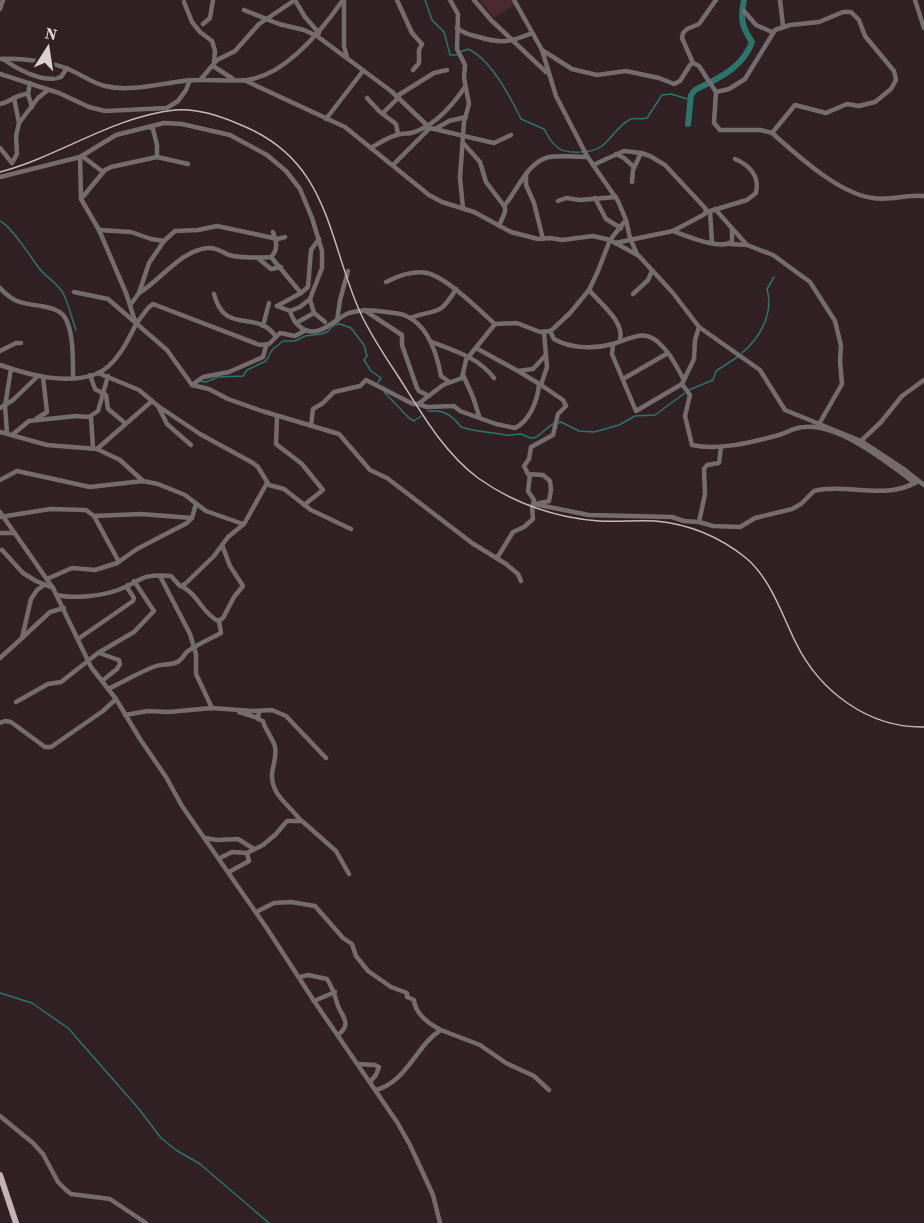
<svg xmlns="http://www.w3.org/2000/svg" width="924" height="1223" font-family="'Source Serif 4',serif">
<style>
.green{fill:#4a2931}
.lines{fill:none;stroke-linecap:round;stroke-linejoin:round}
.stream{stroke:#2d746b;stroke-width:1.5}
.river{stroke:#2d746b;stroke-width:6}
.minor{stroke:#756c6e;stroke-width:4.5}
.major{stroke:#c4b2b5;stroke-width:6}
.rail{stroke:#c6babc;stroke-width:1.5}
</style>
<rect width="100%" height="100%" fill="#312125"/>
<path class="green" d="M480,0H512L515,4L494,18Z"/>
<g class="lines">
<g class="stream">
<path d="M425,0L432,20L444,32L450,55H457"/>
<path d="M460,52L468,49C491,59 511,98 521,119L544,129C548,135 550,142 557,147C566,155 593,153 602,146C611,139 618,126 629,120C635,117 640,120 647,118L662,95L671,94L691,100"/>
<path d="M0,221C12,227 30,256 39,268C46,278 58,282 64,295C69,306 72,319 76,330"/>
<path d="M742,353C760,338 774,313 767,289L774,277"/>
<path d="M199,381L206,382L218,377L243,376L247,370L266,361L272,350L283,341H295L305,336L321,334L327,332L334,325L340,324L351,328L364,345L367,356L364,360L371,371L381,378L377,384"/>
<path d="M689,390L713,380L716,371L739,356"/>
<path d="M384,392L409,418L414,421L421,416"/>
<path d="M428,411C443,409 452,415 461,427C476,432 491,432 506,435C511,436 516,434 520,434C526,435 529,439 534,438C541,435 547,427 553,424"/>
<path d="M559,423L561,422L579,431L594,432L619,425L635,416L655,415L685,393"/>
<path d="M0,993L32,1003L68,1028L139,1109L161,1138L176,1150L200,1164L269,1223"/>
</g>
<path class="river" d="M688,124L691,95L695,90C717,79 743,68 752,42C742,27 740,19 744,0"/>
<g class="minor">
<path d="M295,0L305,17L319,33"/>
<path d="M344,0V46L347,57"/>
<path d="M397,0L412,33L422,44L419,50V63L413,70"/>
<path d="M450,0L458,14L457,49L465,65L464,78L469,104L464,122L460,178L463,208"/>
<path d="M474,0L491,20L546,72"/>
<path d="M514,0L542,50L572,69L597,75L626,71L659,78L674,84L680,81L690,65L693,63L699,66L716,92L714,123L720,130H761L772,133C797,155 839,194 873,198C890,201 907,194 924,196"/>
<path d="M780,0L783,26"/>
<path d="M915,0L924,28"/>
<path d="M184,2L192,22L200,32L212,41L215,51L214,62"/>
<path d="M0,9L3,0"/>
<path d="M244,10L279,24L304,30L317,36L391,91L430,128L494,143L511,135"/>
<path d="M744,11L756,25L772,32"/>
<path d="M203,24L210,18L213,0"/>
<path d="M457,28C464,34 471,35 479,37C501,44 511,42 532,33"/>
<path d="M0,59C21,58 49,61 68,69C81,74 92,83 105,86C130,92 158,84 183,81C204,78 226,82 247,80C286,75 322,30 343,0"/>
<path d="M3,59C17,69 44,84 61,77L67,68"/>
<path d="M693,63L682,38L683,33L687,29L699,24L716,0"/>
<path d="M213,66L233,79"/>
<path d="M0,74L59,93L89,107L105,111L167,108L178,101L186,90L190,80"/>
<path d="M201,79L217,60L235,51L259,24L295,0"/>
<path d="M244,80L345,127L429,195L442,202L474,212L511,232L538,239L550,238L562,240L593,236L610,240L630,251L639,256L673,293L699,327L760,370L785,410L861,441L905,470L924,485"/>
<path d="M30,83L28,94L32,107"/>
<path d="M716,92L729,89L745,79L775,30L790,25L819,22L843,12H851L859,20L865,36L894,71L896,80L891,89L875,102L859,106L847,104L826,113L795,105L772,133"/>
<path d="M397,96L434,73L447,70"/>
<path d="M367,98L379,111L396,124L398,134"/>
<path d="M0,104C11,102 16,94 28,94"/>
<path d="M383,113L399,97"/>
<path d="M326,119L363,71"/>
<path d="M19,123L38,98L48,90"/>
<path d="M149,127L153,129L157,145V157"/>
<path d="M435,129L449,121L466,117"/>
<path d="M464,144L480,162L486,182L505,207V212L499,226"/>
<path d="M0,148L12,163L17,154L16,136L19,123L14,98"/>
<path d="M371,148C379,143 388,137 397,135C402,133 407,134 411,133C434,127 452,106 465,87"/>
<path d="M616,154L624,158L634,167"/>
<path d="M82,156L103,172"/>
<path d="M393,165L430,128"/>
<path d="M593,165L624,151L641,153L650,156L665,165L706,209L705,214L673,231L615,243"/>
<path d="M526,174V185L534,203L543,239"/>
<path d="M0,177L80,157L116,135L164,123L182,124L230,135L267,155L286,171L300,189L312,218L322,251V268L310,299L300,307L290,311"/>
<path d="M632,182L633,170L641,153"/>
<path d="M595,198L606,219L621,228"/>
<path d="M81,199L105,170L111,167L157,157L188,164"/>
<path d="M558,201L566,198L580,200L616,197"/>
<path d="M504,206C518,190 527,162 549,157C561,155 575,157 588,157"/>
<path d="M715,209L747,245L773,255L810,282L835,321L841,346L840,361L842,384L819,424"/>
<path d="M710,211L712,243"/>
<path d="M707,212L747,200L756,193C760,176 749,165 735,159"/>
<path d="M626,220L630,238L637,254"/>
<path d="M99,230L131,232L151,239L164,241"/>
<path d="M673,231C687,236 719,250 732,242V229"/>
<path d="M730,244L747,245"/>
<path d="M271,257L301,293"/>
<path d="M258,258L271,269L281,267"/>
<path d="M386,282C397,276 414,270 427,273C446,277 479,310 495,324"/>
<path d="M0,288C14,303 21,303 41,306C47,307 57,309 62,314C74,325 73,362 73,377"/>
<path d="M589,290C600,303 625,322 620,340"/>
<path d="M74,292L108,299L167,350L192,385L209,389L228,399L262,411L339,434L370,470L387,478L472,543L506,564L518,574L521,581"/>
<path d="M139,293C161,280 181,250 208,248C216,247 222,252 229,255C239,258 261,258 271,257C279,249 276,241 273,232"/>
<path d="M214,294C225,337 258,308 276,337"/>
<path d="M633,294L648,280L652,271"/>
<path d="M310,299L314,313L325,322"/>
<path d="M131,304L139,293L149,263L164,241L175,231L198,230L217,226L278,239L285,237"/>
<path d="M277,306L290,311C293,322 303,334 317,331C328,329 338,317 349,313C362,309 373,310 386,312C392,313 398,313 404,315C428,324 437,354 441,376L448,381"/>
<path d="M277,306L301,293L308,287L311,250L319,239"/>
<path d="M364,310L402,335V345L417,388L419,391L429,396"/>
<path d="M410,318C436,308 439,318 456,289"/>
<path d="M337,321L340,300L348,271"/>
<path d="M296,323L314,313"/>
<path d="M136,324L148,308L153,304L260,345L269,344L280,333L295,336L306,330"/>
<path d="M263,326L269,303"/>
<path d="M699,327L695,340L694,359L682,384L690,395L685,416L692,445C719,451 753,442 779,435C788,432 795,427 805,427C840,424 888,463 915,483"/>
<path d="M550,331L554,339C571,349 595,349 613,344C633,338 645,327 663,347C672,356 677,368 683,378"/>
<path d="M432,342C455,351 478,357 494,378"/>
<path d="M613,344L612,354L636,411L682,384"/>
<path d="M476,348L518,371L533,369L545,356"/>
<path d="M0,351L16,343H21"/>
<path d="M0,365C29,375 66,385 96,374C115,367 128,341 136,324L126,293L99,230L81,199L80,157"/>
<path d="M518,371L541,385"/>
<path d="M98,373L139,390L158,406L200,434L253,463L258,467L269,485L284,489L311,510L351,529"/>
<path d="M90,375L95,389L106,395L108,409L125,423"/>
<path d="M463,375L473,397L479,416"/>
<path d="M623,379L668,353"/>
<path d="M192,385L203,377L229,372L263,357L266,346"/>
<path d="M418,404L427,407L454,406L460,411L496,424L515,428C530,421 538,399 539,384"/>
<path d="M158,406L167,424L191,445"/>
<path d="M0,408L13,400L38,376"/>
<path d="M277,416L276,444L302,464L323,490L304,505"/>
<path d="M91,417L93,448"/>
<path d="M36,419L47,412L43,377"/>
<path d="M311,426L313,409L323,403L334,392L360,386L366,380L413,404H418L443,385L462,378L466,360L495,324L517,323L540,332L550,331L554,328L570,313L589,290L598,271L610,240L626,220L618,201L587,156L556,96L542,50"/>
<path d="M0,432L47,445L97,449L120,460L143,481"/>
<path d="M7,433L5,406L11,369"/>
<path d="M12,435L29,421L76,416L89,417L98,411L108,376"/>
<path d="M861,441L881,422L902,396L924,380"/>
<path d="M97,449L152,401"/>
<path d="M530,475L528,491L534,500L533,504"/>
<path d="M0,480L17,471L90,487L143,481L158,484L185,495L206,511L243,524"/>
<path d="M536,504L549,501L551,490L550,481L543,475L528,474L524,466L529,459L531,447L553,435L558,414L566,406L563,400L541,385L547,367L544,332"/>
<path d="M0,512L53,588L91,667L116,699L140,739L166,777L182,806L266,927L314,1001L397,1122L410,1145L433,1195L440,1223"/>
<path d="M94,516L119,562"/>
<path d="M0,517L50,509L86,510L94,516L141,514L192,518"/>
<path d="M699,522L705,494L704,469L707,465L719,463L721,447"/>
<path d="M0,533H14"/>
<path d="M2,550L23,573L36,581L53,588"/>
<path d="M497,558L513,532L524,527L533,519L532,506L534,504L589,515L672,517L684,521L699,522L713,526L740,527L755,518L792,509L801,504L814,491C847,483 887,501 918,481"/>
<path d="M160,576L190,634L196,654V674L212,708"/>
<path d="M47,579L72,568L95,570L117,563L137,549L187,523L192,518L196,504"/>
<path d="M181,586C198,594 202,613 218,621L223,618L234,597L243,586L230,566L222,545"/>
<path d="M57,595C73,599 102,596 118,590C142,581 140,573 171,576L180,586L185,584L214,556L228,537L244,524L267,483"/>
<path d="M22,638L50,612L64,608"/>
<path d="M78,639L133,601L134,598L128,589V585"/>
<path d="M99,653L119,660L120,664L117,669L102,681"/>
<path d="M0,658L22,638L31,599L37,590L44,585"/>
<path d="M108,689C124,682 139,672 156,666C162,664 168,665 175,663C182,661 183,655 188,651C198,644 210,639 221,633L219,621"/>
<path d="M16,702L48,684L61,682L98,653L134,632L154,611L134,581"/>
<path d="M259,711L258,719L263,721C265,730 273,738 275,747C277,756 273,765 272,774C271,796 290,805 301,821"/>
<path d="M239,712L258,718"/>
<path d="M125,715L148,711L168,712L212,708L252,711L272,710L286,716L326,758"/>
<path d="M0,723L5,721L11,722L45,747H51L103,711L116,699"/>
<path d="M205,838L217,840L238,839L254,849"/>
<path d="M220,858L232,852L247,853L263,845L276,834L287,821H302L336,851L349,874"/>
<path d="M229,872L249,861L247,853"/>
<path d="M256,912L274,903L291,902L315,906L343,938L352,944L356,956L368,971L391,987L407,993V997L414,1000C415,1013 428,1023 439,1029"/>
<path d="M300,977L308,975L327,979C333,988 335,996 338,1006C343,1018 352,1024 338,1035"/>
<path d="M314,1001L335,992"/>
<path d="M358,1064L375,1065L379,1067L376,1075L370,1082"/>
<path d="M376,1090C407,1082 417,1044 441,1030L480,1045L506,1063L534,1076L549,1090"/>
<path d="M0,1116L33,1143L43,1154L58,1182L66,1190L71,1194L110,1199L146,1223"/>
</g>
<path class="major" d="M0,1175L16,1223"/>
<path class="rail" d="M0,172C60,156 112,117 175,110C197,108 221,116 241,125C330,161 327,238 360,312C370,334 384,355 398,376C421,412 443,452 478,478C513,503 556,518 599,521C618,522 637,520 655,521C689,524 720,537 746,558C771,579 782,615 796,643C820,692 869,728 924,727"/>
</g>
<g transform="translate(48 48) rotate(12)" stroke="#312125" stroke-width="4.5" paint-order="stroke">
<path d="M0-4.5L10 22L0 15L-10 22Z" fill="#dbd0d2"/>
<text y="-9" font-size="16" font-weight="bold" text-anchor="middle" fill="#dbd0d2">N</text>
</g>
</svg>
